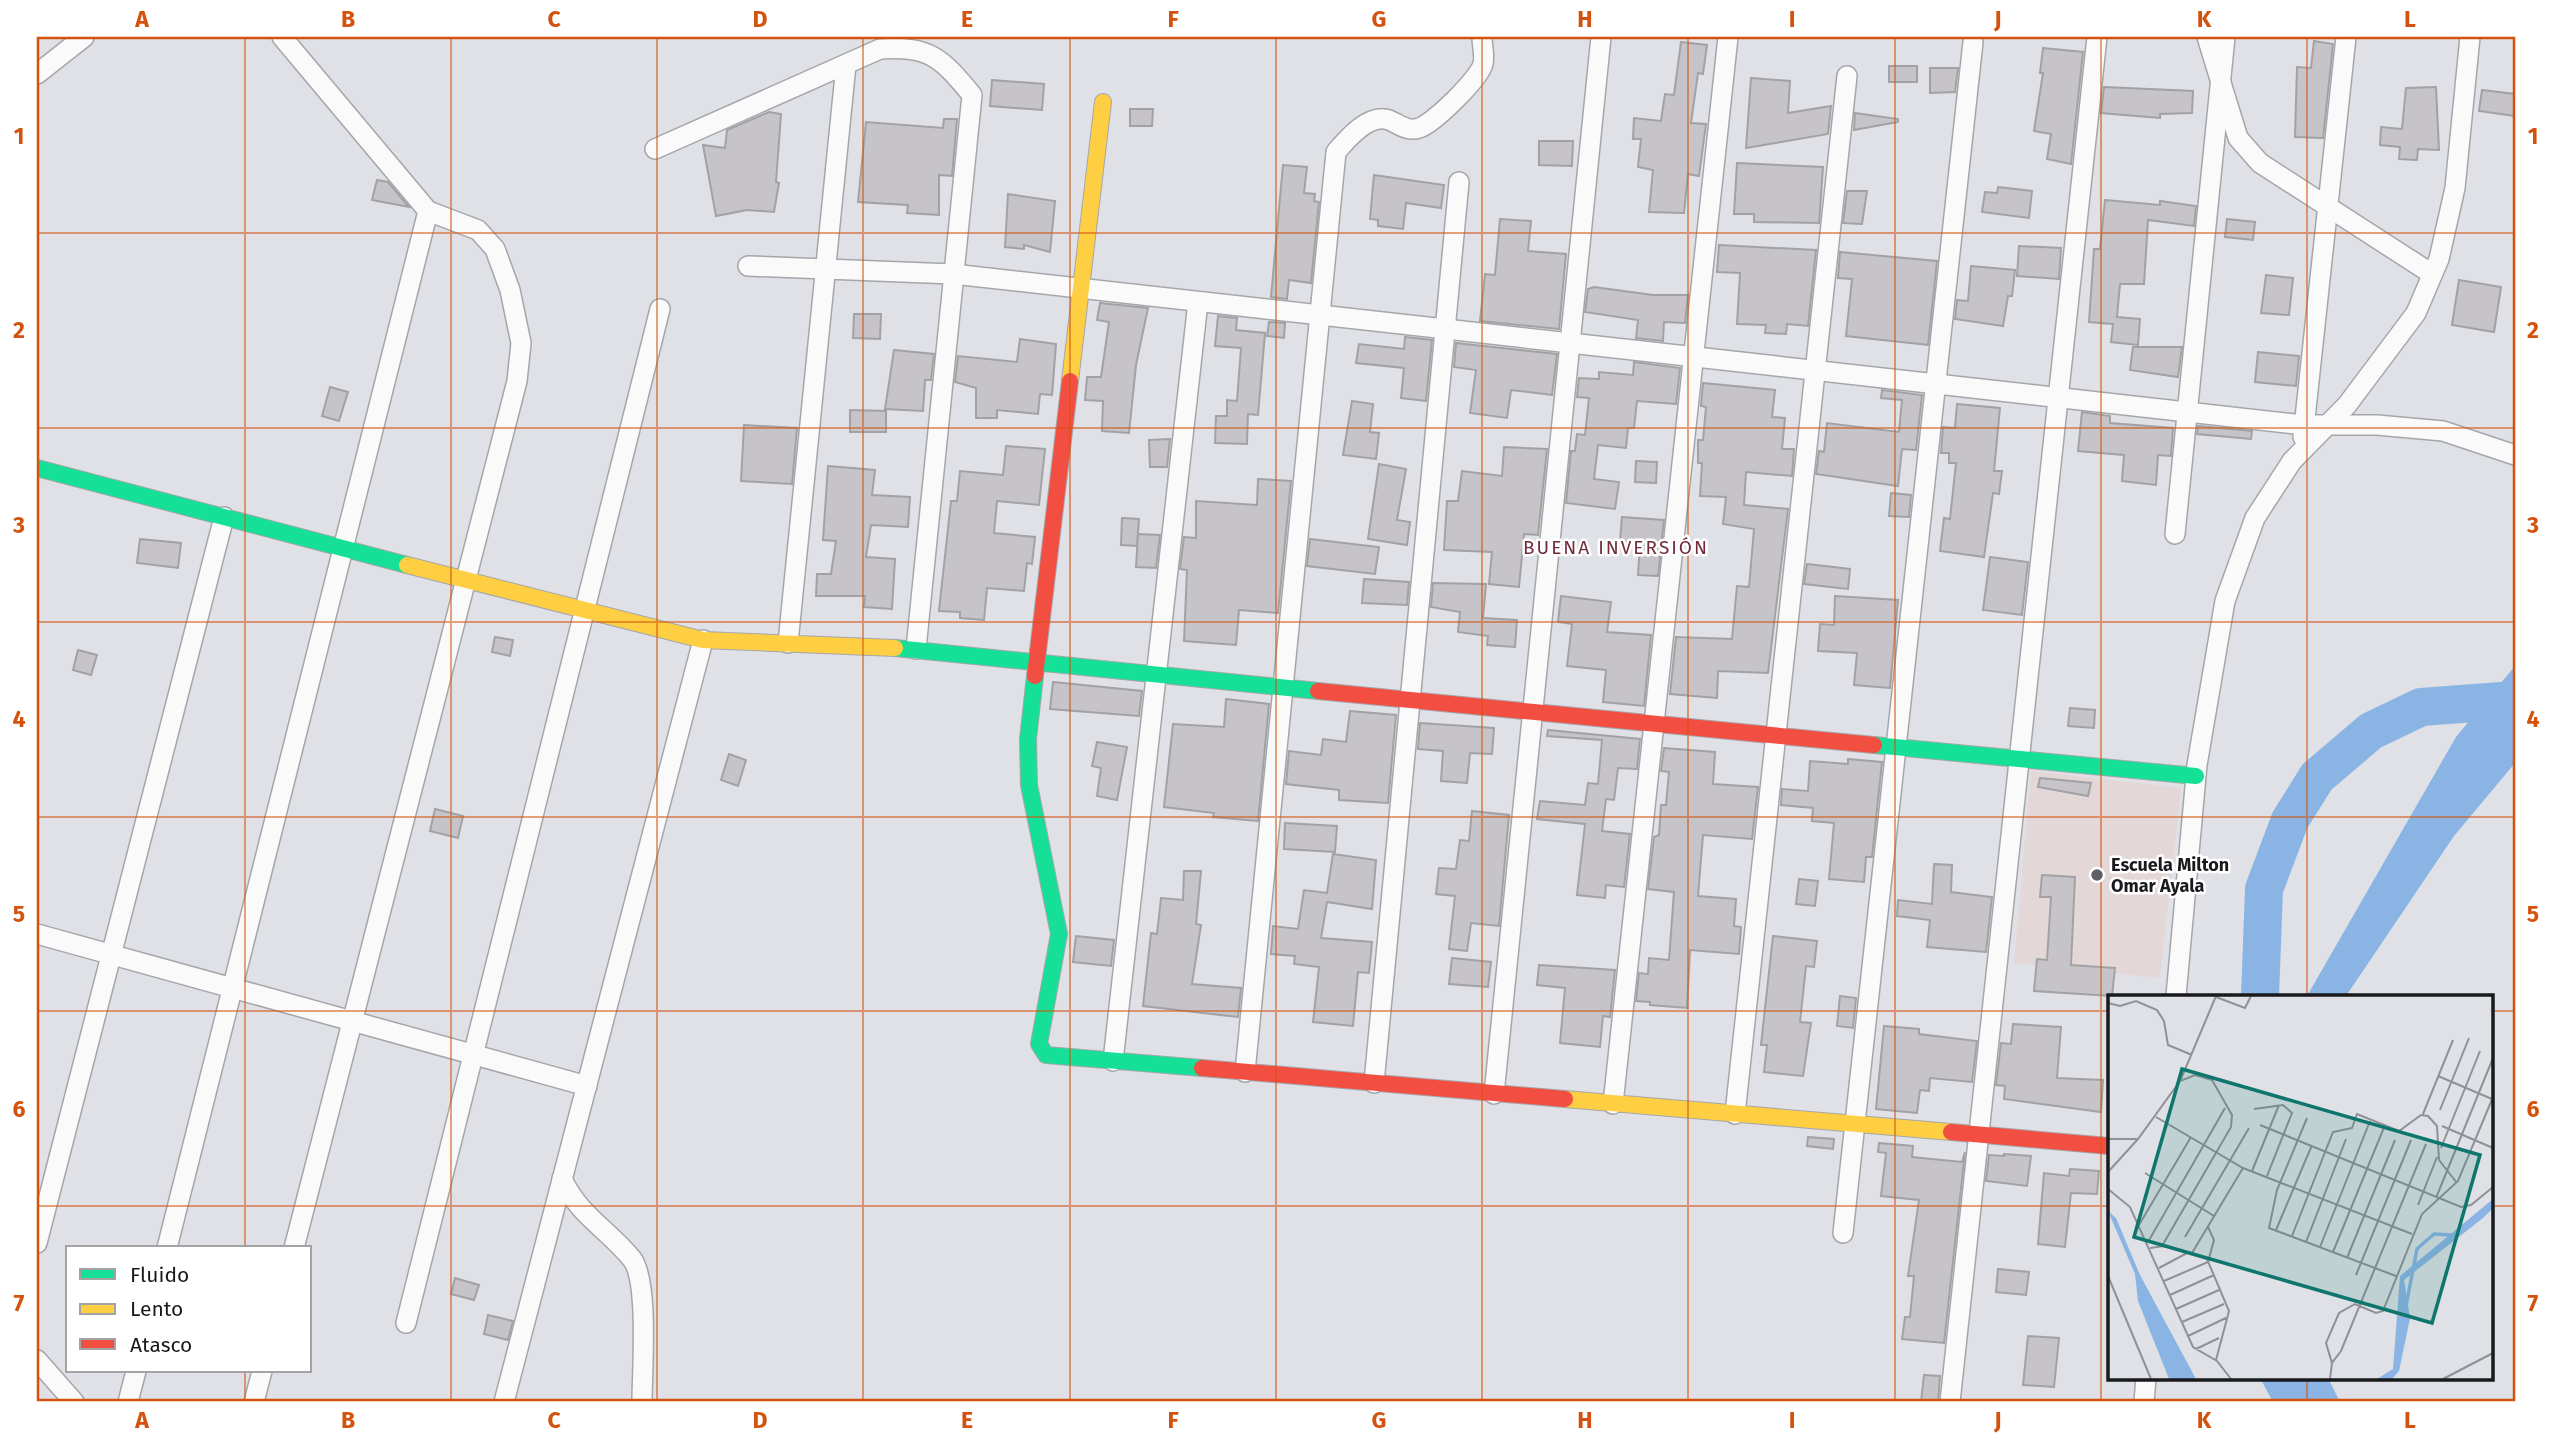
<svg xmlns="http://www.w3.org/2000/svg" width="2552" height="1439" font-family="'Fira Sans',sans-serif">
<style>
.education{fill:#e4d7d8}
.water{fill:#8ab4e3}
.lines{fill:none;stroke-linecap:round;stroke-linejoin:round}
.river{stroke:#8ab4e3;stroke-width:38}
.building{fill:#c6c4c8;stroke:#a2a2a5;stroke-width:2}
.street-casing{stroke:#a5a6aa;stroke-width:22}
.fast-casing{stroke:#a5a6aa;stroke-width:18}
.slow-casing{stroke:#a5a6aa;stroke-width:18}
.jam-casing{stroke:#a5a6aa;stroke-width:18}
.street{stroke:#fafafb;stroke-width:19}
.fast{stroke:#16e098;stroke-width:16}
.slow{stroke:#ffcf43;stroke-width:16}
.jam{stroke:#f24e42;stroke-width:16}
.grid{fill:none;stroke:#d3530e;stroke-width:2;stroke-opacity:0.55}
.poi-dot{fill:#5e6063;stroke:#fff;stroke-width:2.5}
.labels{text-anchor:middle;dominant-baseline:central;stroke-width:5;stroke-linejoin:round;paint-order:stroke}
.poi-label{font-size:18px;font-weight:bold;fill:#191a1d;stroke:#fff;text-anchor:start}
.neighbourhood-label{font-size:19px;letter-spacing:2px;fill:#712b3b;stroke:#fff}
.inset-river{fill:none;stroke:#8ab4e3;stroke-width:3.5}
.inset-road{fill:none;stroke:#909196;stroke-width:2}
.view{fill:#0f766e;fill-opacity:0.15;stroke:#0f766e;stroke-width:3.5}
.inset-edge{fill:none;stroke:#191a1d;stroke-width:3.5}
.neatline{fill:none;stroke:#d3530e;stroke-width:2.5}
.grid-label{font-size:23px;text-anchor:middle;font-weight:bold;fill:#d3530e}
</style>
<rect width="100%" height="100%" fill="#dfe1e6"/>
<path class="education" d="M2031,771L2181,788L2160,978L2014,963Z"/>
<g class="water">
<path d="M2515,666V763L2454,836L2346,996H2307L2456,737Z"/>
<path d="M2260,1378H2328L2340,1402H2273Z"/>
</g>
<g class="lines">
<path class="river" d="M2260,996L2264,889L2290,820L2317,777L2371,731L2421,707L2515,700"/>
</g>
<g class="building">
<path d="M2314,41L2333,44L2323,138L2295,137L2297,67L2311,68Z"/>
<path d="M1681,42L1707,45L1703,74L1698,73L1691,123L1706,124L1699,176L1688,174L1684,213L1649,212L1653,170L1638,167L1641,139H1633L1634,118L1661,121L1665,94L1674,95Z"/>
<path d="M2043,48L2083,52L2071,164L2047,159L2051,134L2034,131L2043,73H2040Z"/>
<rect x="1889" y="66" width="28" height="16"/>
<path d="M1930,68H1958L1955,92L1930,93Z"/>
<path d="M1751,78L1790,81L1788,113L1831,106L1828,134L1746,148Z"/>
<path d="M992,80L1044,84L1042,110L990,106Z"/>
<path d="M2104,87L2193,91L2192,113L2160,114V118L2101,113Z"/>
<path d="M2436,87L2439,150L2418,149L2417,160L2399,159L2400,147L2380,145L2381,127L2402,129L2406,88Z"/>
<path d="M2482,90L2515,94V116L2479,111Z"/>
<path d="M1130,109H1153L1152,126H1130Z"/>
<path d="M769,112L781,114L776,182L779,183L774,212L747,210L716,216L703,145L725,148L727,130Z"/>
<path d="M1855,113L1898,119V122L1854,130Z"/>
<path d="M944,119H957L952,176L939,175V215L907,213L908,205L858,202L866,122L943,128Z"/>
<path d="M1539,141H1573L1572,166L1539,165Z"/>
<path d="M1737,163L1823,167L1819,223L1754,222V214H1734Z"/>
<path d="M1283,165L1307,167L1304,193L1315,194L1314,201L1319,202L1311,283L1289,280L1287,299L1271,297Z"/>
<path d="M1374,175L1444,185L1441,208L1406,203L1403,229L1378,226V220L1370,219Z"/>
<path d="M377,180L388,182L409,207L372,200Z"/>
<path d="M1998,187L2032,191L2029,218L1982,212L1985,192L1997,193Z"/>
<path d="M1847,191H1867L1862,224L1843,223Z"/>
<path d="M1008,194L1055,201L1050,252L1024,245V249L1005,247Z"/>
<path d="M2105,200L2160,205V201L2196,206L2194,226L2148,220L2144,284H2120L2117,317L2140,319L2138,345L2111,342L2113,324L2089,322L2094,249H2100Z"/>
<path d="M1500,219L1531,221L1528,251L1566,254L1559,329L1480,321L1485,274L1495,275Z"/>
<path d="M2227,219L2255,222L2253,240L2225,237Z"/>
<path d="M1719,245L1816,250L1808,326L1787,324L1786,334L1765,333L1766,325L1737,324L1740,273L1717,272Z"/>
<path d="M2019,246L2061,248L2059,279L2017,276Z"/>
<path d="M1840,252L1937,261L1928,345L1846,336L1852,279L1838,278Z"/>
<path d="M1971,266L2015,270L2012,296H2008L2003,326L1955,319L1957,300L1968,301Z"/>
<path d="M2266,275L2293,278L2289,315L2261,313Z"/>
<path d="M2459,280L2501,287L2494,332L2452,325Z"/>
<path d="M1594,287L1653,295H1688L1685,323L1664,322L1663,341L1636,338L1638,320L1585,312L1588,289Z"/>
<path d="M1100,303L1148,308L1136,365L1129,433L1102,431L1103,401L1085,400L1087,377H1101L1109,322L1097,320Z"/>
<path d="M854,314H881L880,339L853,338Z"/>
<path d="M1218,316L1237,318L1236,330L1265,333L1258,415L1248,414L1247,444L1215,443L1216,416H1227V400L1237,401L1241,348L1215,346Z"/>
<path d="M1269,322L1285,323L1284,338L1267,336Z"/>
<path d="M1405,337L1432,340L1426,401L1401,398L1404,368L1356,363L1359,344L1404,349Z"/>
<path d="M1020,339L1056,344L1052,395L1040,394L1038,414L997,410V418H976V388L955,382L958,356L1017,362Z"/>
<path d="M1456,343L1557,354L1552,395L1511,390L1507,418L1470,413L1476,370L1454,367Z"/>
<path d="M2133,347H2182L2178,377L2130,370Z"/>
<path d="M894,350L934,354L931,380H925L923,411L885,409Z"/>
<path d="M2258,352L2299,356L2296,386L2255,382Z"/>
<path d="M1634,362L1680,368L1676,404L1637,401L1634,428H1628L1626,448L1598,445L1594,479L1619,482L1615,509L1566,503L1571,451H1575L1577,434L1585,435L1589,398L1577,397L1579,378L1599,379V372L1633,375Z"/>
<path d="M1703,383L1775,390L1772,417L1785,418L1782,449H1794L1792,476L1746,472L1744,505L1788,509L1768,673L1718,671L1717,698L1670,694L1676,637L1732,639L1737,586L1749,587L1754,529L1723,524L1726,497L1700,496L1702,463H1698V440H1703L1706,407L1701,406Z"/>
<path d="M330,387L348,392L339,421L322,416Z"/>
<path d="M1882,390L1922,395L1916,450L1902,449L1898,486L1816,474L1819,451L1824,452L1827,423L1899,432L1902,400L1881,398Z"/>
<path d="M1352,401L1373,404L1370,432L1379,433L1376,459L1343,455Z"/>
<path d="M1957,404L2000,408L1994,471H2002L1999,494L1993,493L1984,557L1940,551L1944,518L1950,519L1956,463H1949V453H1941L1943,427L1955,428Z"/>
<path d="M850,410L886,411V432H850Z"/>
<path d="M2082,412L2110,416V423L2173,428L2171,456L2158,455L2156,485L2122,481L2124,455L2078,451Z"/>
<path d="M744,425L797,428L792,484L741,481Z"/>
<path d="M2198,426L2252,431L2251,439L2197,434Z"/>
<path d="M1170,439L1167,467H1150L1149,440Z"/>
<path d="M1006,446L1045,449L1039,505L997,501L994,533L1035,537L1032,564L1027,563L1024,591L987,588L984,620L960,618V612L939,611L951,501H957L960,471L1003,475Z"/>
<path d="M1504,447L1547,449L1538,535L1524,534L1519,587L1489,584L1492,552L1444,550L1447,501H1458L1462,471L1502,476Z"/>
<path d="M1636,461L1657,462L1656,483L1635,482Z"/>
<path d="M1379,464L1406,469L1397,520L1410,522L1407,545L1368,539Z"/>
<path d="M828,466L875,470L872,495L910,497L908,527L871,525L866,557L895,559L892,609L864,607L865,596H816L817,574H831L836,541L823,540Z"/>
<path d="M1258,479L1291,481L1278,613L1239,610L1236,645L1184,641L1187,570L1180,569L1184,537L1196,538V501L1257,505Z"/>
<path d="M1891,493L1911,495L1909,517L1889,516Z"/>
<path d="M1622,517L1664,520L1658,576L1638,575L1640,543L1620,541Z"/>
<path d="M1122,518L1139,519L1137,546L1121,545Z"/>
<path d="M1138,534L1160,535L1156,568L1136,567Z"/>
<path d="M140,539L181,543L178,568L137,563Z"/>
<path d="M1310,539L1379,547L1375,574L1307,566Z"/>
<path d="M1990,557L2028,562L2022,615L1983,610Z"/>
<path d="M1807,564L1850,569L1848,589L1804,584Z"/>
<path d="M1364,579L1409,582L1407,605L1362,603Z"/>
<path d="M1433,583L1486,584L1483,618L1517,620L1515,647L1487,645L1488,636L1458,632L1460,612L1431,607Z"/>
<path d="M1561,596L1611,602L1607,632L1651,635L1644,706L1603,702L1606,670L1567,666L1572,624L1558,622Z"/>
<path d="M1835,596L1898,600L1890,688L1854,685L1857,653L1818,651L1820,624L1834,625Z"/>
<path d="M495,637L513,640L510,656L492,652Z"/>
<path d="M78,650L97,655L91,675L73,670Z"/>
<path d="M1053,682L1142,691L1139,716L1050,709Z"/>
<path d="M1226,699L1269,704L1258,821L1213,817L1214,813L1164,807L1173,724L1224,727Z"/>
<path d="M2070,708L2095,710L2094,728L2068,726Z"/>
<path d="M1350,711L1396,715L1388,803L1339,800V790L1286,784L1289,751L1321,755L1323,739L1346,742Z"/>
<path d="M1420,723L1494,728L1492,754L1470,753L1467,783L1441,781L1443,751L1418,749Z"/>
<path d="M1548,730L1640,739L1637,769L1618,768L1614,800L1606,799L1602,831L1630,834L1624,887L1606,885L1605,898L1577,895L1585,824L1537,819L1540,801L1585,805L1588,783L1598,784L1602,740L1547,736Z"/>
<path d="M1097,742L1127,747L1117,800L1097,796L1101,768L1092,766Z"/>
<path d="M1664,748L1715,752L1713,784L1758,787L1752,839L1703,835L1698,896L1736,899L1734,926L1741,927L1739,954L1690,950L1687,1008L1650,1005V1002L1636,1001L1639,973L1648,974L1649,958L1669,960L1674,892L1648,889L1654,837L1659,835L1661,805H1666L1669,772L1661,771Z"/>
<path d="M729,754L746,760L738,786L721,780Z"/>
<path d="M1848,759L1882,762L1872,857H1866L1864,882L1829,879L1834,823L1812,821L1813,808L1781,805L1782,789L1808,791L1810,761L1848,764Z"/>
<path d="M2040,778L2091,783L2088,796L2038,787Z"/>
<path d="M435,809L463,816L458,838L430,831Z"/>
<path d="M1472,811L1509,815L1499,926L1471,923L1467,951L1449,949L1455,896L1436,894L1439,868L1456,869L1460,840L1469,841Z"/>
<path d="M1285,823L1337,826L1335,852L1284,849Z"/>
<path d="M1333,854L1376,860L1372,909L1327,902L1321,938L1372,942L1369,973L1358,972L1353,1026L1313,1022L1319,967L1294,964L1295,956L1271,954L1273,926L1298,929L1304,890L1327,893Z"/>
<path d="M1934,864L1952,865L1951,892L1992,897L1986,952L1927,947L1930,920L1897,916L1898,900L1932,904Z"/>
<path d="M1184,871H1201L1196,924L1201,925L1192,984L1241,988L1238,1017L1143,1006L1151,933L1157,934L1161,898L1183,900Z"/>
<path d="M2042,875L2075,877L2071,965L2115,968L2112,996L2034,991L2037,959L2047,960L2051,897H2040Z"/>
<path d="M1799,879L1818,881L1815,906L1796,904Z"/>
<path d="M1076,936L1114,940L1111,966L1073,962Z"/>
<path d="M1773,936L1817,941L1814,967L1806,966L1800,1022L1811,1023L1803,1076L1764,1072L1767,1045H1761Z"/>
<path d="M1452,958L1491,962L1488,987L1449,984Z"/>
<path d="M1539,965L1615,970L1610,1017L1603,1016L1600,1047L1560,1043L1565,988L1537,985Z"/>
<path d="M1840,996L1856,998L1853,1028L1837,1026Z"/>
<path d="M2013,1024L2061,1027L2057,1078L2103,1080L2101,1112L2004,1099L2005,1086L1996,1085L2001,1043L2011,1044Z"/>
<path d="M1884,1026L1919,1029V1034L1977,1041L1972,1082L1930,1078L1929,1091L1920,1090L1917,1113L1876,1109Z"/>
<path d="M1808,1137L1834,1139L1833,1149L1807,1146Z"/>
<path d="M1879,1143L1913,1146L1912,1157L1962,1162L1965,1152L1944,1343L1902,1339L1905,1317H1910L1914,1276H1908L1919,1200L1881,1196L1886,1153L1878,1152Z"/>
<path d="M2004,1154L2031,1156L2027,1186L1986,1181L1989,1155L2004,1156Z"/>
<path d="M2070,1169L2099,1171L2097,1194L2071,1193L2065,1247L2038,1244L2044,1173L2069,1176Z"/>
<path d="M1998,1269L2029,1272L2026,1295L1996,1292Z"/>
<path d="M455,1278L479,1285L474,1300L451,1294Z"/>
<path d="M488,1315L513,1321L508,1340L484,1334Z"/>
<path d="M2028,1336L2059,1338L2054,1387L2023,1385Z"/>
<path d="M1924,1375L1940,1376L1938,1402H1921Z"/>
</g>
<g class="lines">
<defs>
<g id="street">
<path d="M282,37L428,211L478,230L495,249L510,290L521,343L517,381L294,1248"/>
<path d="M2207,37L2238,138L2260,163L2432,274"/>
<path d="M37,74L84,37"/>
<path d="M655,149L880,49C931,46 941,58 972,95L916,649"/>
<path d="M748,266L953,274L2304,425H2377L2443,431L2515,455"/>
<path d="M2303,437L2346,37"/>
<path d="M2175,534L2225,37"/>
<path d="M788,643L846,65"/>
<path d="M37,934L587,1086"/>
<path d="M2176,996L2197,765L2225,601L2255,518L2292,461L2347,405L2416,313L2439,259L2455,188L2470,37"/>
<path d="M1113,1061L1198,302"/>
<path d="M1245,1072L1336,152C1347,139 1369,113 1389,120C1399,124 1407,132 1419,128C1433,124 1479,79 1483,64C1485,56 1482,45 1482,37"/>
<path d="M1374,1083L1459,182"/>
<path d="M1494,1094L1601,37"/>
<path d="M1613,1104L1728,37"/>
<path d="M1735,1114L1847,76"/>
<path d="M562,1179C581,1218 607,1228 632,1259C649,1281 642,1371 642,1402"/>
<path d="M1843,1233L1973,42"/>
<path d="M37,1243L224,517"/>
<path d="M167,1248L428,211"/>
<path d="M406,1323L660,309"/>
<path d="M37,1360L74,1402"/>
<path d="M128,1402L136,1371"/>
<path d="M254,1402L262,1371"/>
<path d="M504,1402L703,640"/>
<path d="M1950,1402L2097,37"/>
<path d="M2144,1402L2146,1378"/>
</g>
<g id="fast">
<path d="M37,468L407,565"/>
<path d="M895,648L1318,691"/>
<path d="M1035,676L1028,739L1029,785L1059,934L1039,1044L1046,1055L1202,1068"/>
<path d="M1874,745L2196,776"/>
</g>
<g id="slow">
<path d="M1070,381L1103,102"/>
<path d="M407,565L703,640L895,648"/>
<path d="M1565,1099L1951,1132"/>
</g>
<g id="jam">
<path d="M1035,676L1070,381"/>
<path d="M1318,691L1874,745"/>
<path d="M1202,1068L1565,1099"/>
<path d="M1951,1132L2109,1146"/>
</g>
</defs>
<use href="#street" class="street-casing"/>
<use href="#fast" class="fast-casing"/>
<use href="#slow" class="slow-casing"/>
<use href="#jam" class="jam-casing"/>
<use href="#street" class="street"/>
<use href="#fast" class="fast"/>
<use href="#slow" class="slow"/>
<use href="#jam" class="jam"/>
</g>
<path class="grid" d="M245,37V1248M451,37V1402M657,37V1402M863,37V1402M1070,37V1402M1276,37V1402M1482,37V1402M1688,37V1402M1895,37V1402M2101,37V1402M2307,37V996M37,233H2515M37,428H2515M37,622H2515M37,817H2515M37,1011H2109M2491,1011H2515M37,1206H2109M2491,1206H2515M245,1371V1402M2307,1378V1402"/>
<circle class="poi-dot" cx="2097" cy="875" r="7"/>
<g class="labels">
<g class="poi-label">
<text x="2111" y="865">Escuela Milton<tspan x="2111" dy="21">Omar Ayala</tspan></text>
</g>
<g class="neighbourhood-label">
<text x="1616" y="547">BUENA INVERSIÓN</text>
</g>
</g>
<g transform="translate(2108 995)">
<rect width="385" height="385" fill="#dfe1e6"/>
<path d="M385,204V213L375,223L296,285L302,323L291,376L284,384H269L285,374L292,281ZM0,216L8,223L32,280L88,384H61L30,306L27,279Z" fill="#8ab4e3"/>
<path class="inset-river" d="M298,311L309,254L326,239L344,240"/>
<path class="inset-road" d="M108,2L137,13L143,1M0,8L12,11L28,6L49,15L56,26L60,50L84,60M330,81L384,104M73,84L108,1M146,114L175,110L184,118L159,181M332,115L361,43M315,119L345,45M48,122L135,173L304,239M199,123L169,195L161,233L288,281M152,130L353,212L363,210L385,192M334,131L385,153M0,144H30M333,153L372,56M144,176L171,110M0,177L30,144L72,86L87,80L104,85L124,120L123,132L54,251M37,178L106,221M0,194L22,212L85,352L109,366L123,384M328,203L385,63M310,210L329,162M31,230L83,142M168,235L204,150M184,241L225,137L244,133L249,119L291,136L313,120L320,121L329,131L331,165L349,188M77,242L141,133M40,247L117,113M198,247L238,144M212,252L262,126M42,253L56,251L99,264L121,316L108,365M225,257L277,130M84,258L135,173M239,263L287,145M51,273L81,257M248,280L303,145M0,281L43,384M56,286L100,267L106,245L100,232M62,300L106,280M68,314L111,295M74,327L116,309M80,341L120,322M88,354L111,343M224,368L218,348L231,318L247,309L268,318L275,316L314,219L350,186L385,102M222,384L224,368L233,356L318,149M335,384L385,358"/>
<path class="view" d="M74,74L372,160L324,328L26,242Z"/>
<rect width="385" height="385" class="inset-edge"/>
</g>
<rect width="2552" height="1439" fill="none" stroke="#ffffff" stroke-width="77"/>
<rect x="66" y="1246" width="245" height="126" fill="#ffffff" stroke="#a3a3a5" stroke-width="2"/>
<rect x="80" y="1269" width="35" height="10" fill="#16e098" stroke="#a3a3a5" stroke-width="2"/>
<text x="130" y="1282" font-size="21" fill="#191a1d">Fluido</text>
<rect x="80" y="1304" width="35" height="10" fill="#ffcf43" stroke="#a3a3a5" stroke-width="2"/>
<text x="130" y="1316" font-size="21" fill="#191a1d">Lento</text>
<rect x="80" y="1339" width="35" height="10" fill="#f24e42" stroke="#a3a3a5" stroke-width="2"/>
<text x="130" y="1352" font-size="21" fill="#191a1d">Atasco</text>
<rect x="38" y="38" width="2476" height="1362" class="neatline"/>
<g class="grid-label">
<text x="142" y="27">A</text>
<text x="348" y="27">B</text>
<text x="554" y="27">C</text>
<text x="760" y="27">D</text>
<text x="967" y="27">E</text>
<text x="1173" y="27">F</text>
<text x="1379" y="27">G</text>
<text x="1585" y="27">H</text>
<text x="1792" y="27">I</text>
<text x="1998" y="27">J</text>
<text x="2204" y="27">K</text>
<text x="2410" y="27">L</text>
<text x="19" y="144">1</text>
<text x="2533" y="144">1</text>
<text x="19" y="338">2</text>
<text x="2533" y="338">2</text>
<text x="19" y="533">3</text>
<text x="2533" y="533">3</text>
<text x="19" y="727">4</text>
<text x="2533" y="727">4</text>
<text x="19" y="922">5</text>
<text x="2533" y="922">5</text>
<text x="19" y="1117">6</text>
<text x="2533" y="1117">6</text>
<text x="19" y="1311">7</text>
<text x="2533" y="1311">7</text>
<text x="142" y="1428">A</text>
<text x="348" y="1428">B</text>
<text x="554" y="1428">C</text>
<text x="760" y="1428">D</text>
<text x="967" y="1428">E</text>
<text x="1173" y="1428">F</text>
<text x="1379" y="1428">G</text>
<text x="1585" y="1428">H</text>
<text x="1792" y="1428">I</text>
<text x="1998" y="1428">J</text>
<text x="2204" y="1428">K</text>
<text x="2410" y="1428">L</text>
</g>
</svg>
